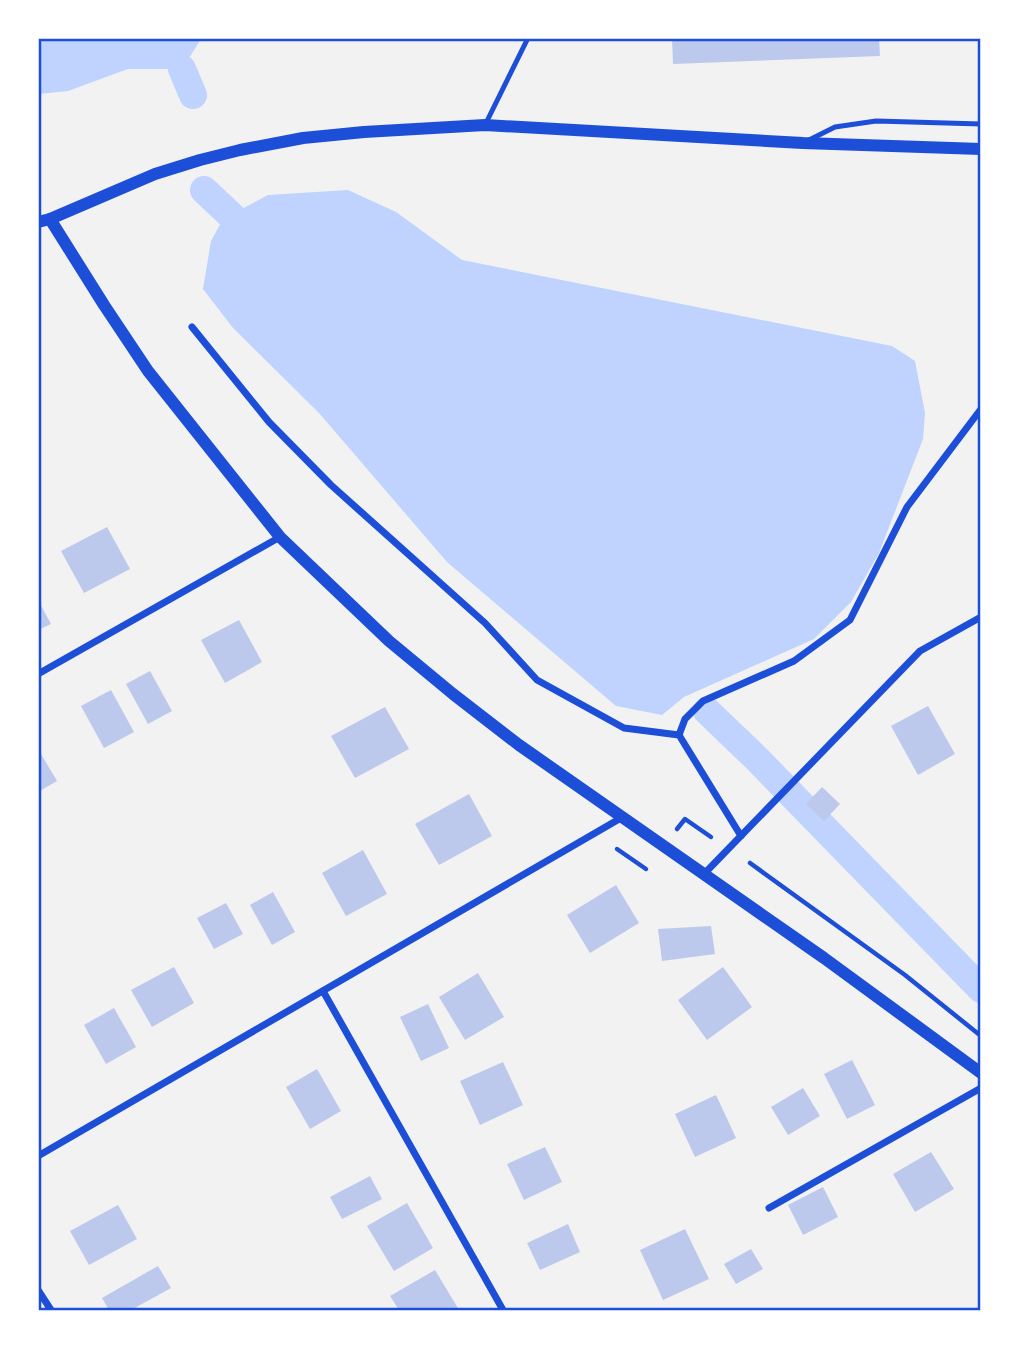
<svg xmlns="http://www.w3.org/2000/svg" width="1019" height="1349" font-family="'Open Sans',sans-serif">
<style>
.water{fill:#bfd3fe}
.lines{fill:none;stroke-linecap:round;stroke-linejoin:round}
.canal{stroke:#bfd3fe;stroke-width:28}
.building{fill:#bdc9ec}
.path{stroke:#1d4ed8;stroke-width:4.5}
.service{stroke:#1d4ed8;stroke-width:5}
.minor{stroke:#1d4ed8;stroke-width:7}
.tertiary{stroke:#1d4ed8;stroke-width:12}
.neatline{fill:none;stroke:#1d4ed8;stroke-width:2.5}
</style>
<rect width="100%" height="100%" fill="#f2f2f2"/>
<g class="water">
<path d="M38,39L39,38L201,39L182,69H128L68,91L39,94Z"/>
<path d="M348,190L396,212L462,260L892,346L915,361L925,413L923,439L879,553L851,602L814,639L684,697L662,715L616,706L447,562L319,413L233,328L203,289L211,241L223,219L268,195Z"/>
</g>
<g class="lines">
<g class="canal">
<path d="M182,69L193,95"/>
<path d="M204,190L258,241"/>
<path d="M707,711L757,759L981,989"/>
</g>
</g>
<g class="building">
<path d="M672,38H879L880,56L673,64Z"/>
<path d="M107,527L130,569L84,593L61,551Z"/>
<path d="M38,600L51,624L38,630Z"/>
<path d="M239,620L262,662L225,683L201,640Z"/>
<path d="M150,671L172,711L148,724L126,684Z"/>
<path d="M111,690L134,732L104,748L81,706Z"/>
<path d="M928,706L955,754L918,775L891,726Z"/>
<path d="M385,707L409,749L355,778L331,736Z"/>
<path d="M38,749L57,781L38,792Z"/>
<path d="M822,787L840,804L824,821L806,804Z"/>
<path d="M469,794L492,836L439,865L415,824Z"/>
<path d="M363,850L387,894L346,916L322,873Z"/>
<path d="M616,885L639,923L590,953L567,915Z"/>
<path d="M273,892L295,932L272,945L250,905Z"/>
<path d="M226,903L243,934L214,949L197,918Z"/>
<path d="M711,926L715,954L662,961L658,929Z"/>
<path d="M174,967L194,1003L152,1027L131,990Z"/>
<path d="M723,967L752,1007L707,1040L678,1000Z"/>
<path d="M478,973L504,1017L465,1040L439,997Z"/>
<path d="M428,1004L449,1048L421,1061L400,1017Z"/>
<path d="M114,1008L136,1047L106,1064L84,1025Z"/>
<path d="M852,1060L875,1105L847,1119L824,1074Z"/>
<path d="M503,1062L523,1105L480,1125L460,1081Z"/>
<path d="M317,1069L341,1111L310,1129L286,1087Z"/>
<path d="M803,1088L820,1116L788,1135L771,1107Z"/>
<path d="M716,1095L736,1138L695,1157L675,1114Z"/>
<path d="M545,1147L562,1182L524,1200L507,1164Z"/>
<path d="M931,1152L954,1189L915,1212L893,1174Z"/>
<path d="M370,1176L382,1199L342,1219L330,1197Z"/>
<path d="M823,1187L838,1217L803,1235L788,1205Z"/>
<path d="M407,1203L433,1248L394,1271L367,1226Z"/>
<path d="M118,1205L137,1239L89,1265L70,1231Z"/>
<path d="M568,1224L580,1252L540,1270L527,1243Z"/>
<path d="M685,1229L709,1279L663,1300L640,1250Z"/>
<path d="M751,1249L763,1269L736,1284L724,1264Z"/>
<path d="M158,1266L171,1288L131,1310H109L102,1298Z"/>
<path d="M435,1270L459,1310H399L390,1296Z"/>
</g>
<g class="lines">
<g class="path">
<path d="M677,829L685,819L711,837"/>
<path d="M617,849L646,869"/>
<path d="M750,863L905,975L981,1036"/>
</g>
<g class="service">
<path d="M486,123L528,38"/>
<path d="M809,140L835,127L876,121L981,124"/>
</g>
<g class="minor">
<path d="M192,327L269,422L331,485L485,623L537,680L624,728L679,735L741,836"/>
<path d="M38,674L280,537"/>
<path d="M679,735L685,719L703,701L794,661L850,620L907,507L981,409"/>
<path d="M704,874L920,651L981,617"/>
<path d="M323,991L503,1310"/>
<path d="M38,1156L621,818"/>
<path d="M769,1208L981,1088"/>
<path d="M38,1290L51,1310"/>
</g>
<g class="tertiary">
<path d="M50,219L104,305L148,371L280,537L389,641L453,694L519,745L824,958L981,1073"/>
<path d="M38,222L50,219L155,174L200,160L240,150L303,138L364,132L485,125L803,143L981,149"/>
</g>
</g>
<rect width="1019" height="1349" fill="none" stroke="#ffffff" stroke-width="80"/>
<rect x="40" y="40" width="939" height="1269" class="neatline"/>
</svg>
